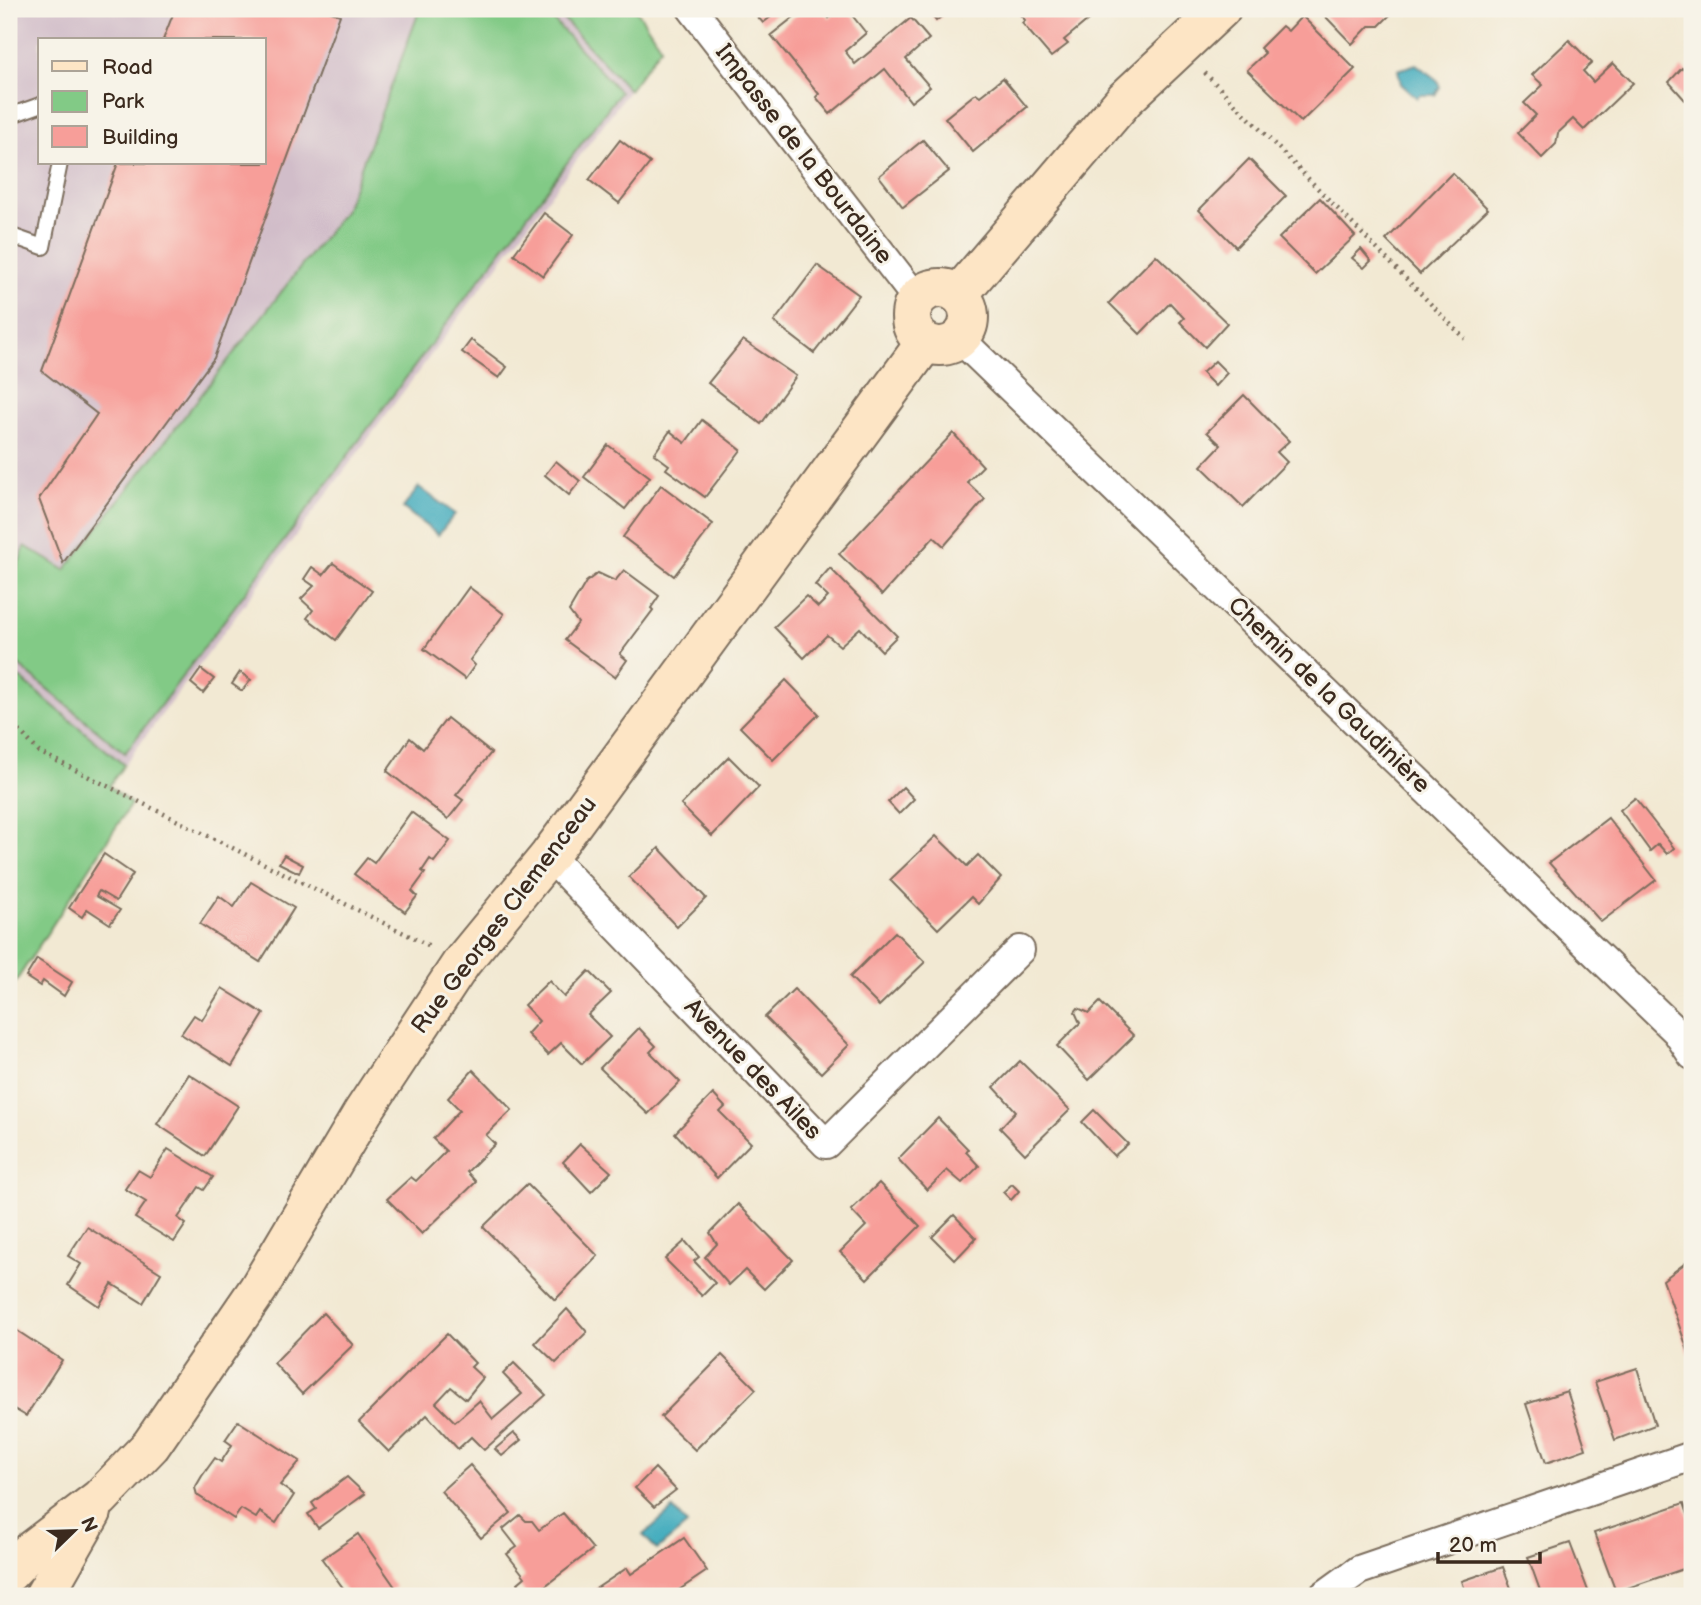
<svg xmlns="http://www.w3.org/2000/svg" width="1701" height="1605" font-family="'Balsamiq Sans',sans-serif">
<style>
.industrial{fill:#d1bdc9;fill-rule:evenodd}
.green{fill:#82ca86;stroke:#5e7a52;stroke-width:2}
.water{fill:#3fabbd;stroke:#3d6a6e;stroke-width:2}
.building{fill:#f79e99}
.lines{fill:none;stroke-linecap:round;stroke-linejoin:round}
.lane-casing{stroke:#7b6d5d;stroke-width:18}
.street-casing{stroke:#7b6d5d;stroke-width:32}
.secondary-casing{stroke:#7b6d5d;stroke-width:42}
.path{stroke:#7b6d5d;stroke-width:4.5;stroke-dasharray:2 5;stroke-linecap:butt}
.lane{stroke:#fff;stroke-width:14}
.street{stroke:#fff;stroke-width:28}
.secondary{stroke:#fde5c5;stroke-width:38}
.labels{text-anchor:middle;dominant-baseline:central;stroke-width:6;stroke-linejoin:round;paint-order:stroke}
.street-label{font-size:24px;fill:#3b2a1e;stroke:#f7f3e8}
</style>
<rect width="100%" height="100%" fill="#f7f3e8"/>
<filter id="ink" filterUnits="userSpaceOnUse"><feTurbulence type="fractalNoise" baseFrequency=".0143" numOctaves="2"/><feDisplacementMap in="SourceGraphic" scale="14" xChannelSelector="R" yChannelSelector="G"/><feConvolveMatrix kernelMatrix="1 2 1 2 8 2 1 2 1" color-interpolation-filters="sRGB"/></filter>
<filter id="wash" filterUnits="userSpaceOnUse"><feTurbulence type="fractalNoise" baseFrequency=".00686" numOctaves="4" result="noise"/><feDisplacementMap in="SourceGraphic" scale="28" xChannelSelector="R" yChannelSelector="G"/><feGaussianBlur stdDeviation="1.57" result="paint"/><feColorMatrix in="noise" values="0 0 0 0 0 0 0 0 0 0 0 0 0 0 0 0 0 1.4 0 .05"/><feComposite in="paint" operator="in"/></filter>
<g filter="url(#wash)">
<rect width="100%" height="100%" fill="#f2e9d3"/>
<path class="industrial" d="M9,9H554L629,90L124,765L9,669ZM40,40H264V163H40Z"/>
<g class="green">
<path d="M420,9H543L620,92L125,753L16,663L9,648V591L25,546L65,570L345,210Z"/>
<path d="M554,9H636L661,47L629,90Z"/>
<path d="M9,669L124,765L109,786L131,804L9,992Z"/>
</g>
<g class="water">
<path d="M1416,64L1437,80L1440,87L1435,95H1420L1417,98L1401,84L1398,70Z"/>
<path d="M419,487L455,514L438,535L403,508Z"/>
<path d="M673,1509L687,1525L657,1550L643,1535Z"/>
</g>
<g id="blocks">
<g class="building">
<path d="M175,9H323L340,15L214,358L63,563L39,499L97,414L42,371L118,163H264V40H163Z"/>
<path d="M751,9H781L763,23Z"/>
<path d="M804,9H822L829,18L840,9H847L866,33L845,51L855,64L911,18L929,39L906,59L930,87L911,102L885,69L830,114L816,97L819,94L771,35Z"/>
<path d="M927,9H950L936,21Z"/>
<path d="M1015,9H1091L1095,14L1064,40L1068,44L1051,57L1022,23L1025,20Z"/>
<path d="M1332,9H1396L1379,26H1369L1352,44L1325,16Z"/>
<path d="M1302,16L1355,69L1301,122L1247,70L1265,53L1260,48L1282,26L1288,31Z"/>
<path d="M1569,40L1592,63L1583,71L1593,82L1613,63L1633,83L1584,130L1573,119L1558,133L1556,144L1542,158L1518,133L1536,115L1524,103L1543,85L1532,75Z"/>
<path d="M1682,68L1692,78V93L1685,100L1669,82Z"/>
<path d="M1003,78L1027,107L973,152L945,118L976,93L980,96Z"/>
<path d="M620,140L650,163L619,203L589,180Z"/>
<path d="M923,140L949,171L903,207L879,176Z"/>
<path d="M1249,159L1286,196L1236,247L1199,210Z"/>
<path d="M1452,173L1488,209L1420,274L1386,240Z"/>
<path d="M1320,198L1355,236L1315,274L1279,238Z"/>
<path d="M544,213L573,235L543,276L514,254Z"/>
<path d="M1361,249L1371,261L1364,268L1352,258Z"/>
<path d="M1156,255L1227,323L1205,347L1180,322L1184,318L1170,303L1140,334L1109,303Z"/>
<path d="M817,265L859,295L814,353L774,322Z"/>
<path d="M471,340L507,367L499,378L462,352Z"/>
<path d="M743,340L796,376L761,424L708,383Z"/>
<path d="M1215,361L1227,373L1215,386L1202,373Z"/>
<path d="M1244,395L1289,441L1277,452L1287,462L1243,507L1201,466L1221,445L1207,432Z"/>
<path d="M702,420L741,450L705,497L666,469L669,465L654,454L670,431L685,443Z"/>
<path d="M953,433L983,466L967,482L985,499L944,546L934,537L882,595L839,554Z"/>
<path d="M608,445L650,477L625,509L584,477Z"/>
<path d="M556,461L580,481L569,495L545,475Z"/>
<path d="M661,485L713,524L674,576L623,537Z"/>
<path d="M333,563L372,591L336,640L307,618L313,610L301,599L314,586L304,579L312,567L323,575Z"/>
<path d="M830,568L897,636L882,651L860,628L840,646L827,635L804,658L774,627L806,596L818,607L828,597L815,585Z"/>
<path d="M624,570L659,596L651,608L653,610L620,654L627,660L615,677L565,640L578,623L569,611L586,582L598,573L615,581Z"/>
<path d="M469,587L504,614L470,660L475,665L465,679L424,649Z"/>
<path d="M201,669L214,679L203,693L191,683Z"/>
<path d="M240,672L251,680L242,691L232,684Z"/>
<path d="M786,680L819,714L773,760L740,727Z"/>
<path d="M447,718L491,753L456,795L463,800L448,819L387,771L410,738L423,749Z"/>
<path d="M729,757L759,787L712,836L681,805Z"/>
<path d="M903,787L914,799L899,814L888,802Z"/>
<path d="M1635,798L1674,848L1667,854L1658,844L1650,851L1620,810Z"/>
<path d="M411,812L450,841L434,862L430,859L422,871L425,873L412,891L417,896L405,912L354,874L367,858L374,863Z"/>
<path d="M1608,818L1656,880L1601,922L1549,863Z"/>
<path d="M936,836L967,866L978,855L1001,878L978,904L971,897L938,929L890,880Z"/>
<path d="M659,848L706,898L677,927L629,877Z"/>
<path d="M104,854L133,874L116,901L99,891L96,896L120,910L110,924L87,909L82,917L69,908Z"/>
<path d="M284,855L303,865L299,873L279,863Z"/>
<path d="M251,882L294,908L260,962L200,924L219,896L234,907Z"/>
<path d="M895,932L925,962L879,1006L850,977Z"/>
<path d="M37,959L72,982L64,996L43,981L40,986L26,977Z"/>
<path d="M589,971L611,993L588,1015L610,1037L582,1064L561,1043L548,1055L527,1034L539,1021L524,1005L549,981L564,997Z"/>
<path d="M222,988L264,1014L232,1066L181,1034L194,1015L202,1020Z"/>
<path d="M794,989L849,1045L821,1073L765,1017Z"/>
<path d="M1100,1002L1134,1036L1089,1080L1057,1046L1080,1023L1075,1012L1078,1008L1089,1013Z"/>
<path d="M639,1028L656,1046L650,1052L680,1082L648,1114L600,1068Z"/>
<path d="M1020,1061L1070,1110L1025,1154L1000,1128L1016,1111L994,1087Z"/>
<path d="M473,1070L512,1110L486,1135L495,1144L467,1172L476,1182L422,1234L387,1199L411,1177L416,1181L446,1151L433,1139L460,1110L448,1098Z"/>
<path d="M189,1074L238,1106L205,1156L157,1124Z"/>
<path d="M713,1094L725,1107L720,1112L751,1143L717,1178L675,1133Z"/>
<path d="M1094,1110L1128,1144L1114,1156L1082,1122Z"/>
<path d="M938,1118L968,1149L966,1152L979,1166L962,1183L947,1170L927,1190L898,1159Z"/>
<path d="M580,1144L611,1172L591,1192L563,1162Z"/>
<path d="M168,1149L213,1177L204,1190L199,1187L178,1218L186,1224L174,1242L135,1218L146,1202L125,1189L138,1170L150,1177Z"/>
<path d="M879,1183L920,1226L867,1279L840,1252L866,1226L851,1210Z"/>
<path d="M527,1184L598,1256L555,1300L483,1227Z"/>
<path d="M1012,1184L1019,1191L1011,1200L1003,1192Z"/>
<path d="M738,1204L793,1260L764,1289L745,1270L729,1285L705,1257L717,1244L710,1233Z"/>
<path d="M954,1215L976,1238L955,1260L932,1237Z"/>
<path d="M87,1227L161,1273L143,1303L112,1284L99,1306L68,1285L81,1264L68,1256Z"/>
<path d="M685,1241L699,1257L694,1261L715,1283L702,1296L665,1259Z"/>
<path d="M1692,1258V1362L1663,1280Z"/>
<path d="M567,1309L587,1332L556,1363L535,1343Z"/>
<path d="M323,1313L353,1345L302,1394L274,1363Z"/>
<path d="M13,1328L62,1360L26,1416L9,1406V1335Z"/>
<path d="M447,1334L475,1363L471,1367L483,1378L466,1399L451,1387L436,1403L455,1422L479,1401L493,1419L522,1394L503,1374L514,1363L546,1395L484,1450L471,1437L458,1449L427,1415L389,1452L359,1422Z"/>
<path d="M722,1355L756,1389L695,1450L661,1417Z"/>
<path d="M1637,1368L1655,1425L1615,1440L1595,1382Z"/>
<path d="M1567,1391L1586,1449L1546,1463L1526,1404Z"/>
<path d="M238,1421L300,1461L280,1485L294,1495L276,1523L260,1512L256,1518L241,1509L234,1519L197,1495L195,1488L202,1476L215,1458L221,1462L232,1445L225,1440Z"/>
<path d="M514,1433L521,1440L502,1456L495,1449Z"/>
<path d="M470,1465L511,1513L481,1538L441,1491Z"/>
<path d="M655,1468L676,1490L654,1507L635,1488Z"/>
<path d="M347,1477L365,1494L318,1528L308,1514L316,1509L312,1503Z"/>
<path d="M1684,1503L1692,1526V1566L1616,1592L1594,1533Z"/>
<path d="M563,1513L593,1549L532,1596H527L518,1583L525,1577L507,1554L517,1547L503,1529L520,1515L526,1521H532L539,1530Z"/>
<path d="M358,1534L395,1587L382,1596H349L322,1559Z"/>
<path d="M684,1538L707,1571L670,1596H585L627,1568L631,1574Z"/>
<path d="M1570,1543L1590,1596H1542L1528,1557Z"/>
<path d="M1503,1567L1514,1596H1467L1462,1581Z"/>
</g>
</g>
</g>
<g filter="url(#ink)">
<use href="#blocks" fill-opacity="0" stroke="#7b6d5d" stroke-width="2"/>
<g class="lines">
<defs>
<g id="lane">
<path d="M9,116L40,105"/>
<path d="M9,235L43,247L60,163"/>
</g>
<g id="street">
<path d="M692,9L917,299"/>
<path d="M960,339L1677,1032L1692,1055"/>
<path d="M549,856L826,1144L1020,950"/>
<path d="M1323,1596L1359,1570L1692,1456"/>
</g>
<g id="secondary">
<circle cx="940" cy="317" r="29"/>
<path d="M959,294L1125,99L1221,9"/>
<path d="M9,1573L29,1552L100,1498L151,1445L258,1289L363,1112L462,962L549,856L925,343"/>
<path d="M44,1596L92,1512"/>
</g>
</defs>
<use href="#lane" class="lane-casing"/>
<use href="#street" class="street-casing"/>
<use href="#secondary" class="secondary-casing"/>
<g class="path">
<path d="M1205,73L1465,339"/>
<path d="M9,712L18,729L39,752L432,947"/>
</g>
<use href="#lane" class="lane"/>
<use href="#street" class="street"/>
<use href="#secondary" class="secondary"/>
</g>
</g>
<g class="labels">
<g class="street-label">
<text transform="translate(804 154) rotate(52)">Impasse de la Bourdaine</text>
<text transform="translate(1329 695) rotate(44)">Chemin de la Gaudinière</text>
<text transform="translate(504 915) rotate(-53)">Rue Georges Clemenceau</text>
<text transform="translate(753 1069) rotate(46)">Avenue des Ailes</text>
</g>
</g>
<rect width="1701" height="1605" fill="none" stroke="#f7f3e8" stroke-width="35"/>
<rect x="38" y="38" width="228" height="126" fill="#f7f3e8" stroke="#aca397" stroke-width="2"/>
<rect x="52" y="61" width="35" height="10" fill="#fde5c5" stroke="#aca397" stroke-width="2"/>
<text x="102" y="74" font-size="21" fill="#3b2a1e">Road</text>
<rect x="52" y="91" width="35" height="21" fill="#82ca86" stroke="#aca397" stroke-width="2"/>
<text x="102" y="108" font-size="21" fill="#3b2a1e">Park</text>
<rect x="52" y="126" width="35" height="21" fill="#f79e99" stroke="#aca397" stroke-width="2"/>
<text x="102" y="144" font-size="21" fill="#3b2a1e">Building</text>
<g transform="translate(74 1531) rotate(67)" stroke="#f7f3e8" stroke-width="5" paint-order="stroke">
<path d="M0-5L12 26L0 18L-12 26Z" fill="#3b2a1e"/>
<text y="-10" font-size="19" font-weight="bold" text-anchor="middle" fill="#3b2a1e">N</text>
</g>
<path d="M1438 1552v10h102v-10" fill="none" stroke="#3b2a1e" stroke-width="3.5"/>
<text x="1449" y="1552" font-size="21" fill="#3b2a1e" stroke="#f7f3e8" stroke-width="5" paint-order="stroke">20 m</text>
</svg>
